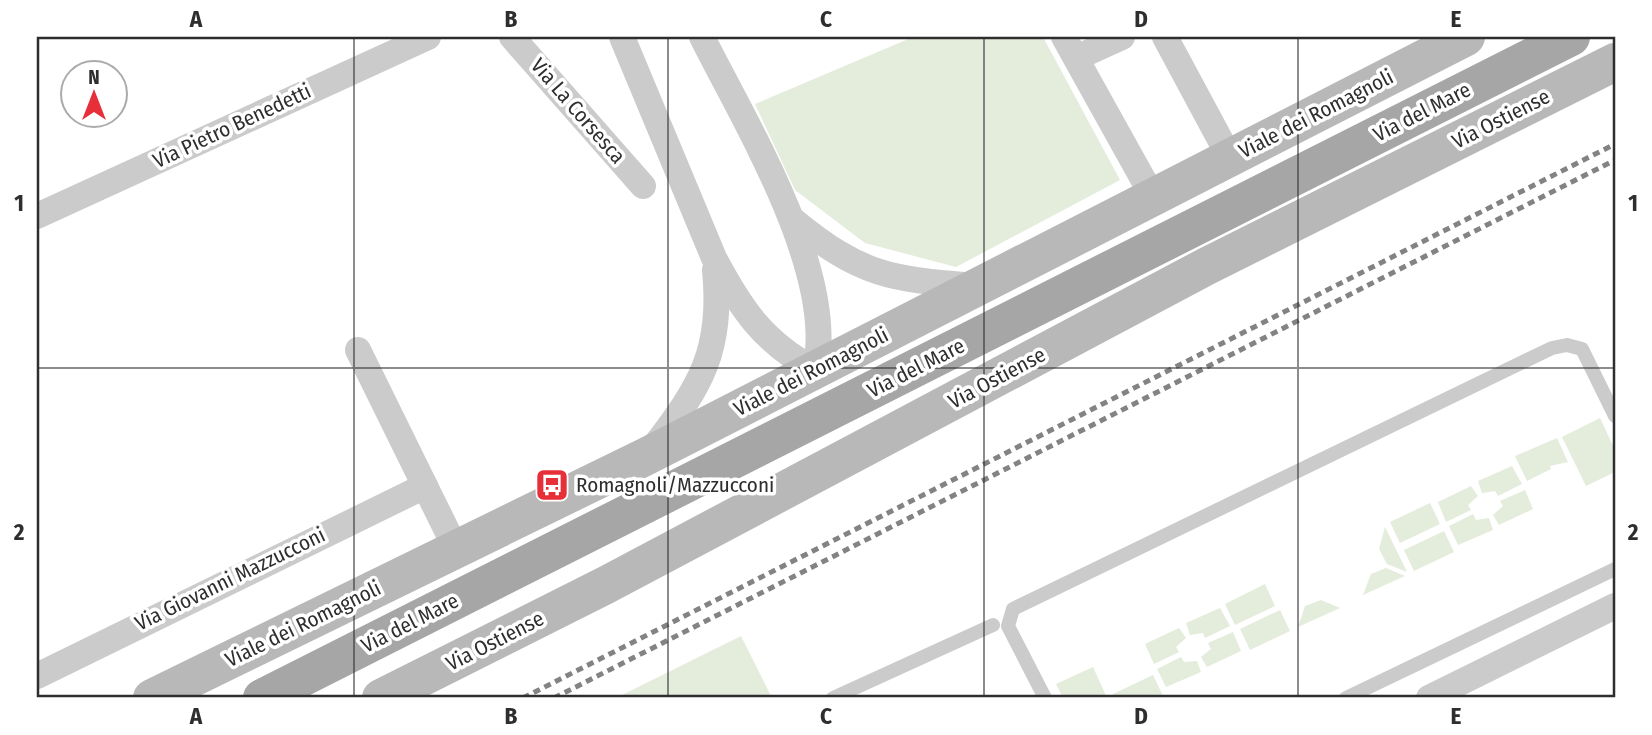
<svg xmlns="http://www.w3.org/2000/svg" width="1652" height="735" font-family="'Fira Sans Condensed',sans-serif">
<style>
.green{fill:#e4ecdc}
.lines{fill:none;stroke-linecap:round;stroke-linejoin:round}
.service{stroke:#cbcbcb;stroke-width:14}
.minor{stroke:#cbcbcb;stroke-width:26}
.secondary{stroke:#b8b8b8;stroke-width:38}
.primary{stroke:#a6a6a6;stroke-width:38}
.rail{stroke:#838383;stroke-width:5;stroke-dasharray:7 5;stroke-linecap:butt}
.grid{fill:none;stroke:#2e2e2e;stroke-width:2;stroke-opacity:0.55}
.labels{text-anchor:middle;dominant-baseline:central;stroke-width:7;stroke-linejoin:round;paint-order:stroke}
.street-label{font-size:21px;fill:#2e2e2e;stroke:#fff}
.poi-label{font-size:21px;fill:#2e2e2e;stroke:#fff;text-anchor:start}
.neatline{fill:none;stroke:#2e2e2e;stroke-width:2.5}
.grid-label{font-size:23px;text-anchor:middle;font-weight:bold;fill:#2e2e2e}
</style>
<rect width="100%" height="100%" fill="#fff"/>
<g class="green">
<path d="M913,37H1043L1120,180L956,267L865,243L795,190L755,104Z"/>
<path d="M1600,418L1615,450V472L1586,486L1562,437Z"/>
<path d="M1557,438L1568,462L1550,466L1551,469L1527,481L1515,456Z"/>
<path d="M1512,466L1522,484L1498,496L1495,491L1482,493L1478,481Z"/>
<path d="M1471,486L1478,496L1468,505L1471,510L1446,522L1438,502Z"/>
<path d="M1525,490L1533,509L1499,525L1493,515L1503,506L1500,501Z"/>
<path d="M1430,503L1440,524L1400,543L1390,522Z"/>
<path d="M1473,514L1476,520L1489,518L1493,530L1458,545L1449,526Z"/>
<path d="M1385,527L1407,572L1387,564L1379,549Z"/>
<path d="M1444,531L1454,552L1414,571L1404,550Z"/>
<path d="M1386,568L1405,576L1363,595L1371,574Z"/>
<path d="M1265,584L1275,606L1235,625L1225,604Z"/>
<path d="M1321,600L1340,608L1298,627L1305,606Z"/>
<path d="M1220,608L1230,626L1205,638L1203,633L1190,635L1186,623Z"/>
<path d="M1280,610L1290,631L1250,650L1240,629Z"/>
<path d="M1179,628L1186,638L1176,647L1179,652L1154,664L1145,644Z"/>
<path d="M1233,632L1241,651L1207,667L1201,657L1211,649L1208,643Z"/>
<path d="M741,636L772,698H616Z"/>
<path d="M1181,657L1184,662L1197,661L1201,672L1166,687L1157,669Z"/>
<path d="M1093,667L1107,698H1063L1056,684Z"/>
<path d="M1153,675L1163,696L1115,698L1113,694Z"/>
</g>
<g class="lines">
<g class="service">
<path d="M833,698L993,625"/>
<path d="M1045,698L1008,626L1013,609L1552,348L1567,345L1582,349L1615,416"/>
<path d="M1346,698L1615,569"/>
</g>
<g class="minor">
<path d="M512,37L643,186"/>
<path d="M622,37L714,258C741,309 763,342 815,370C838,274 745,123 702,37"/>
<path d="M1064,37L1153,197"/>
<path d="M1165,37L1230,158"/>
<path d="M1076,58L1122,37"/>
<path d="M37,216L428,37"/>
<path d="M793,220C861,276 890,279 976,286"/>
<path d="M358,350L456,549"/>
<path d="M653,448C701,386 723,350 715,270"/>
<path d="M37,676L425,486"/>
<path d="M1429,698L1615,606"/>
</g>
<g class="secondary">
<path d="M152,698L647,456L1466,37"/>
<path d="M381,698L606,585L1207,266L1615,62"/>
</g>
<path class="primary" d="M262,698L1571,37"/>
<g class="rail">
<path d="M523,698L1615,144"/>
<path d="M554,698L1615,160"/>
</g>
</g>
<path class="grid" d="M354,37V698M668,37V698M984,37V698M1298,37V698M37,368H1615"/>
<defs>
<symbol id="bus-square" viewBox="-11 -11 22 22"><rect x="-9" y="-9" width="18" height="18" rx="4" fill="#e62f39" stroke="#fff"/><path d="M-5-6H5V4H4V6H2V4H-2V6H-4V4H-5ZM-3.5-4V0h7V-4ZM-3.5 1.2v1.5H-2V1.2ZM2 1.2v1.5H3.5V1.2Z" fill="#fff"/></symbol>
</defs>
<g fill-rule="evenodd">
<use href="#bus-square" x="533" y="466" width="38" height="38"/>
</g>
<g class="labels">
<g class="street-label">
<text transform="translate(578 111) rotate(49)">Via La Corsesca</text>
<text transform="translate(1422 112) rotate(-27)">Via del Mare</text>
<text transform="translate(1316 114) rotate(-27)">Viale dei Romagnoli</text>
<text transform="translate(1501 119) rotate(-27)">Via Ostiense</text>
<text transform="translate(232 126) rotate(-25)">Via Pietro Benedetti</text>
<text transform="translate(916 368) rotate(-27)">Via del Mare</text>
<text transform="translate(811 372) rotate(-27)">Viale dei Romagnoli</text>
<text transform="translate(997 378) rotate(-28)">Via Ostiense</text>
<text transform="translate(230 579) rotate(-26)">Via Giovanni Mazzucconi</text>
<text transform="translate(410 623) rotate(-27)">Via del Mare</text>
<text transform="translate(303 624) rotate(-26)">Viale dei Romagnoli</text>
<text transform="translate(495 641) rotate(-27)">Via Ostiense</text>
</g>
<g class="poi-label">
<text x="576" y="485">Romagnoli/Mazzucconi</text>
</g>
</g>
<rect width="1652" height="735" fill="none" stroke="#ffffff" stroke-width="77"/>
<g transform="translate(94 94)"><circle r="33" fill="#ffffff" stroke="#ababab" stroke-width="2"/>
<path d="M0-5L12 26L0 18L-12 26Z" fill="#e62f39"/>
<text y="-10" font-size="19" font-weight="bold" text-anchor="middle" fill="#2e2e2e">N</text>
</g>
<rect x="38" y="38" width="1576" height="658" class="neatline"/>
<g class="grid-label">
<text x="196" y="27">A</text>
<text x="511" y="27">B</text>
<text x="826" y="27">C</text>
<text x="1141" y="27">D</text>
<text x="1456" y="27">E</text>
<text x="19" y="211">1</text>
<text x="1633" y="211">1</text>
<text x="19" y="540">2</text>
<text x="1633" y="540">2</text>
<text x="196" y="724">A</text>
<text x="511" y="724">B</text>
<text x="826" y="724">C</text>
<text x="1141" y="724">D</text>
<text x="1456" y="724">E</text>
</g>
</svg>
